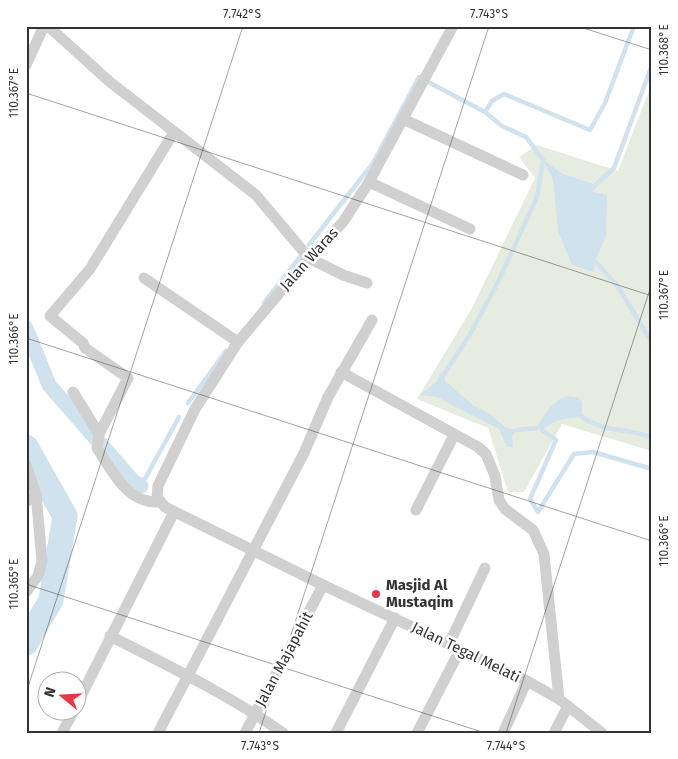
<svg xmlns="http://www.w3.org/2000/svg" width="678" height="759" font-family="'Fira Sans',sans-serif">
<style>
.green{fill:#e6ecdf}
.water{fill:#cfe2ee}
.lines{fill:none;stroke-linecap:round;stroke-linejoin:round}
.stream{stroke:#cfe2ee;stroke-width:4.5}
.canal{stroke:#cfe2ee;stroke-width:15}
.river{stroke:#cfe2ee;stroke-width:25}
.street{stroke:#d0d0d0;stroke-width:11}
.ticks{fill:none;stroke:#333;stroke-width:1;stroke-opacity:0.45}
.poi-dot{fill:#e63946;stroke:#fff;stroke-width:2}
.labels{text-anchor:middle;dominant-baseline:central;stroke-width:5;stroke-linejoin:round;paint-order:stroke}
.street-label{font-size:15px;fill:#333;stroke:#fff}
.poi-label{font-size:15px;font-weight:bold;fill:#333;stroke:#fff;text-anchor:start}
.neatline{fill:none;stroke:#333;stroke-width:2}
.ticks-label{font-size:12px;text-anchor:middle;fill:#333}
</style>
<rect width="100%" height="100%" fill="#fff"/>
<path class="green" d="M652,83V451L562,424L524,492H508L488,428L417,399L472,308L535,178L519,157L537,145L618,171Z"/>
<g class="water">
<path d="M543,160L563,174L596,185L589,191L607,195L606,236L595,261L594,272L572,265L558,231L553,180Z"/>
<path d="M440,373H445V381L474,406L488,413L506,428L517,430L512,436L513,447H507L499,429L437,397L420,395L437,381Z"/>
<path d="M568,396L577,397L582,402V417C566,418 555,419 542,430L537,428C543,415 554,399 568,396Z"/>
</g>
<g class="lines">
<g class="stream">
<path d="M430,83L485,112L502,126L526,137L543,160L537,197L498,282L469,336L444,374"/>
<path d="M485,112L492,101L504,94L590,130L605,103L634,26"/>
<path d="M589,191L614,168L652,65"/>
<path d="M309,245L373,163L419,77L421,78"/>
<path d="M595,261L619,288L652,343"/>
<path d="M264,303L300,257"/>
<path d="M188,403L226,351"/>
<path d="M582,417C610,435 625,426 652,438"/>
<path d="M517,430L537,428"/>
<path d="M542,430L556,440L530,499L538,512L574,454L593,452L652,469"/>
<path d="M141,486L179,417"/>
</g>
<path class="canal" d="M26,328L49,385L133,481L141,486"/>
<path class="river" d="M26,447L65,516L51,600L26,643"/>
<g class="street">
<path d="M48,26L110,82L256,195L309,258L343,275L367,283"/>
<path d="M453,26L369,182L343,222L309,258L238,342L195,409L158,486L157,497L165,507L323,585L527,681L559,699L602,733"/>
<path d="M26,65L44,26"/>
<path d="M403,119L523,175"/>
<path d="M369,182L470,229"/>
<path d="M144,278L238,342"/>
<path d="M341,372L478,447L486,454L495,476L499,500L505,509L533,530L544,554L559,699"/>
<path d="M73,392L99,434"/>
<path d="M26,465L36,494L26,502"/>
<path d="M160,502C127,504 113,472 97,448L99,434L128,378L85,348L83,343L50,316L90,269L174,132"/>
<path d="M416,510L454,435"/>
<path d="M26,592L38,576L42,561L36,494"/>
<path d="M110,636C169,666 229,695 283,733"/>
<path d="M449,644L485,568"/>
<path d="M78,702L174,512"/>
<path d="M62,733L73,712"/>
<path d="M158,733L304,453L328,397L372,320"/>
<path d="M245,733L323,585"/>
<path d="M336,733L395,618"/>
<path d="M417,733L460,650"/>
<path d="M503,733L527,681"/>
<path d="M554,733L568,706"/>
</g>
</g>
<path class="ticks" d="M577,26L652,50M26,93L652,296M26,338L652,541M26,584L485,733M26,693L243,26M259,733L489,26M506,733L652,283"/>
<circle class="poi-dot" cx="376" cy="594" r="5"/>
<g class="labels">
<g class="street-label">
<text transform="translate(309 259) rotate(-48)">Jalan Waras</text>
<text transform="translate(466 652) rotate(26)">Jalan Tegal Melati</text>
<text transform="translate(284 659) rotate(-62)">Jalan Majapahit</text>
</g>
<g class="poi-label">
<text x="386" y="585">Masjid Al<tspan x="386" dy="17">Mustaqim</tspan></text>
</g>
</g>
<rect width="678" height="759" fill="none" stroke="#ffffff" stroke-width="55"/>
<g transform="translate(62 696) rotate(288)"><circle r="24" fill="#ffffff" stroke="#adadad"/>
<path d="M0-4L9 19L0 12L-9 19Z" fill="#e63946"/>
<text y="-8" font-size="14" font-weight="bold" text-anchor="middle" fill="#333333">N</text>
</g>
<rect x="28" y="28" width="622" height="704" class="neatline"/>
<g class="ticks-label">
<text x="242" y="18">7.742°S</text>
<text x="489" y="18">7.743°S</text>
<text transform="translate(664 50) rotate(-90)" y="4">110.368°E</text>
<text transform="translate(14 93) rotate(-90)" y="4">110.367°E</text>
<text transform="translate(664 295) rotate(-90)" y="4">110.367°E</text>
<text transform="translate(14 339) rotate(-90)" y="4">110.366°E</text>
<text transform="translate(664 541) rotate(-90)" y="4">110.366°E</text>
<text transform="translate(14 584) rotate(-90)" y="4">110.365°E</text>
<text x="260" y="750">7.743°S</text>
<text x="506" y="750">7.744°S</text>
</g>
</svg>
